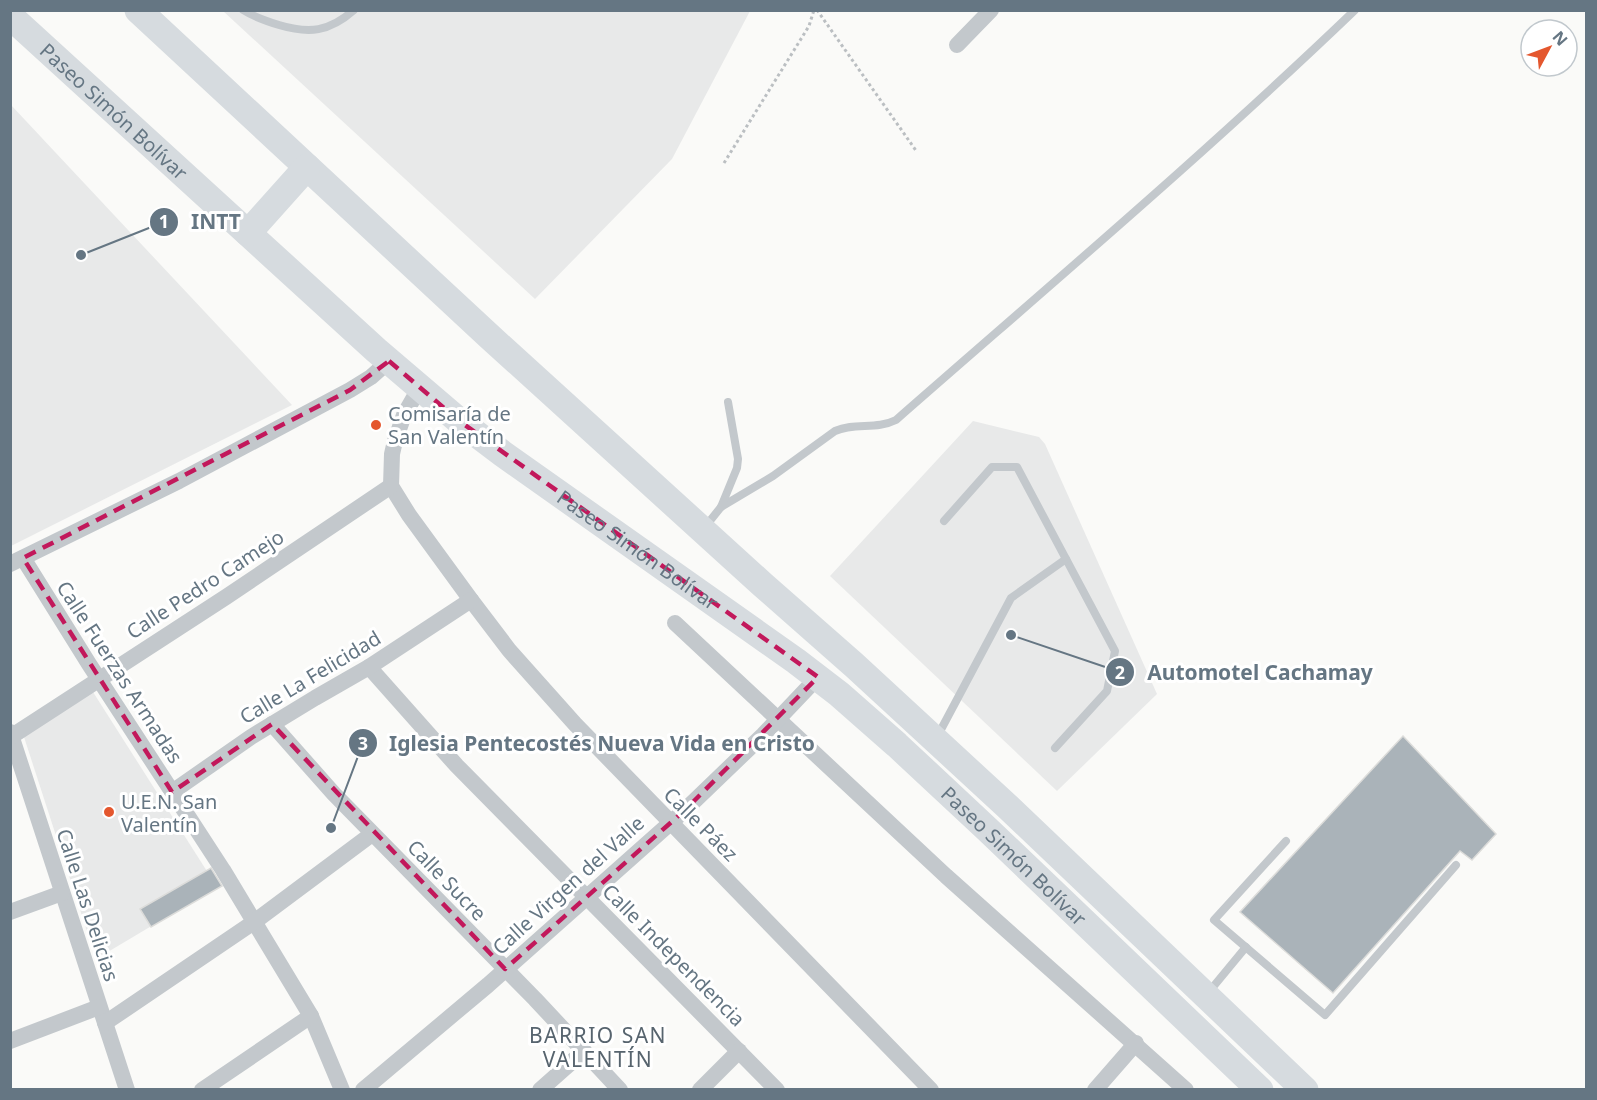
<svg xmlns="http://www.w3.org/2000/svg" width="1597" height="1100" font-family="'Noto Sans',sans-serif">
<style>
.built{fill:#e8e9e9}
.building{fill:#aab3b9;stroke:#dcdcda;stroke-width:1.5}
.lines{fill:none;stroke-linecap:round;stroke-linejoin:round}
.path{stroke:#bbbfc2;stroke-width:3;stroke-dasharray:3 3;stroke-linecap:butt}
.service{stroke:#c3c8cc;stroke-width:8}
.minor{stroke:#c3c8cc;stroke-width:16}
.primary{stroke:#d6dbdf;stroke-width:27}
.marked{fill:none;stroke:#c2185b;stroke-width:4.5;stroke-dasharray:12 8;stroke-linejoin:round}
.poi-dot{fill:#e4572e;stroke:#fff;stroke-width:2}
.labels{text-anchor:middle;dominant-baseline:central;stroke-width:6;stroke-linejoin:round;paint-order:stroke}
.street-label{font-size:20px;fill:#657683;stroke:#fff}
.poi-label{font-size:20px;fill:#657683;stroke:#fff;text-anchor:start}
.neighbourhood-label{font-size:21px;letter-spacing:1.5px;fill:#57646e;stroke:#fff}
.leader{fill:none;stroke:#657683;stroke-width:2}
.callout-dot{fill:#657683;stroke:#fff;stroke-width:2}
.mark-label{font-size:18px;text-anchor:middle;font-weight:bold;fill:#fff}
.callout-label{font-size:21px;text-anchor:middle;font-weight:bold;fill:#657683;stroke:#fff;stroke-width:6;stroke-linejoin:round;paint-order:stroke}
</style>
<rect width="100%" height="100%" fill="#fafaf8"/>
<g class="built">
<path d="M223,11H750L672,159L535,299Z"/>
<path d="M11,105L292,405L11,546Z"/>
<path d="M973,421L1039,437L1045,444L1157,694L1057,791L830,576Z"/>
<path d="M93,692L217,887L96,959L24,737Z"/>
</g>
<g class="building">
<path d="M1403,736L1496,834L1472,860L1460,851L1333,993L1240,912Z"/>
<path d="M211,868L222,886L151,927L140,909Z"/>
</g>
<g class="lines">
<g class="path">
<path d="M817,10L917,152"/>
<path d="M724,163L809,26L814,10"/>
</g>
<g class="service">
<path d="M243,10C254,17 266,21 279,25C309,34 329,32 354,10"/>
<path d="M721,507L773,476L835,431C855,422 876,430 896,420C1050,285 1207,152 1355,10"/>
<path d="M944,521L992,467H1017L1115,651L1107,691L1055,748"/>
<path d="M705,527L721,507L737,468L738,459L728,402"/>
<path d="M937,737L1011,598L1066,559"/>
<path d="M1286,841L1214,920L1325,1015L1456,865"/>
<path d="M1208,993L1246,947"/>
</g>
<g class="minor">
<path d="M957,45L991,10"/>
<path d="M420,387L404,415L395,441L392,454L391,486L409,515L471,600L509,650L575,724L931,1090"/>
<path d="M23,558L89,664L223,870L311,1016L342,1090"/>
<path d="M10,564L179,481L350,390L371,377L389,361"/>
<path d="M675,623L946,876L1186,1090"/>
<path d="M369,667L457,766L777,1090"/>
<path d="M272,724L334,794L535,999L620,1090"/>
<path d="M10,732L127,1090"/>
<path d="M12,736L226,597L391,486"/>
<path d="M172,792L251,737L315,698L369,667L471,600"/>
<path d="M10,912L62,893"/>
<path d="M105,1023L254,922L372,834"/>
<path d="M10,1041L99,1007"/>
<path d="M202,1090L311,1016"/>
<path d="M363,1090L488,985L685,810L763,735L818,677"/>
<path d="M540,1090L584,1051"/>
<path d="M700,1090L739,1051"/>
<path d="M1095,1090L1136,1043"/>
</g>
<g class="primary">
<path d="M138,10L490,337L763,585L854,665L1008,807L1305,1090"/>
<path id="s1" d="M10,16L376,350L458,420L503,454L796,661L839,694L897,745L987,829L1260,1090"/>
<path d="M248,233L307,167"/>
</g>
</g>
<path class="marked" d="M389,361L458,420L818,677L685,810L505,969L272,724L172,792L23,558L350,390Z"/>
<g class="poi-dot">
<circle cx="376" cy="425" r="6"/>
<circle cx="109" cy="812" r="6"/>
</g>
<g class="labels">
<g class="street-label">
<text stroke="none"><textPath href="#s1" startOffset="141">Paseo Simón Bolívar</textPath></text>
<text stroke="none"><textPath href="#s1" startOffset="825">Paseo Simón Bolívar</textPath></text>
<text transform="translate(205 584) rotate(-33)">Calle Pedro Camejo</text>
<text transform="translate(120 672) rotate(57)">Calle Fuerzas Armadas</text>
<text transform="translate(310 677) rotate(-31)">Calle La Felicidad</text>
<text transform="translate(701 824) rotate(45)">Calle Páez</text>
<text stroke="none"><textPath href="#s1" startOffset="1311">Paseo Simón Bolívar</textPath></text>
<text transform="translate(447 880) rotate(46)">Calle Sucre</text>
<text transform="translate(568 885) rotate(-42)">Calle Virgen del Valle</text>
<text transform="translate(88 905) rotate(72)">Calle Las Delicias</text>
<text transform="translate(674 955) rotate(45)">Calle Independencia</text>
</g>
<g class="poi-label">
<text x="388" y="413">Comisaría de<tspan x="388" dy="23">San Valentín</tspan></text>
<text x="121" y="801">U.E.N. San<tspan x="121" dy="23">Valentín</tspan></text>
</g>
<g class="neighbourhood-label">
<text x="598" y="1035">BARRIO SAN<tspan x="598" dy="24">VALENTÍN</tspan></text>
</g>
</g>
<path class="leader" d="M81 255L164 222M1011 635L1120 672M331 828L363 743"/>
<g class="callout-dot">
<circle cx="81" cy="255" r="6"/>
<circle cx="1011" cy="635" r="6"/>
<circle cx="331" cy="828" r="6"/>
<circle cx="164" cy="222" r="15"/>
<circle cx="1120" cy="672" r="15"/>
<circle cx="363" cy="743" r="15"/>
</g>
<g class="mark-label">
<text x="164" y="228">1</text>
<text x="1120" y="679">2</text>
<text x="363" y="750">3</text>
</g>
<g class="callout-label">
<text x="216" y="229">INTT</text>
<text x="1260" y="680">Automotel Cachamay</text>
<text x="602" y="751">Iglesia Pentecostés Nueva Vida en Cristo</text>
</g>
<rect width="1597" height="1100" fill="none" stroke="#657683" stroke-width="24"/>
<g transform="translate(1549 48) rotate(49)"><circle r="28" fill="#ffffff" stroke="#c1c8cd" stroke-width="1.5"/>
<path d="M0-4.5L10 22L0 15L-10 22Z" fill="#e4572e"/>
<text y="-9" font-size="16" font-weight="bold" text-anchor="middle" fill="#657683">N</text>
</g>
</svg>
